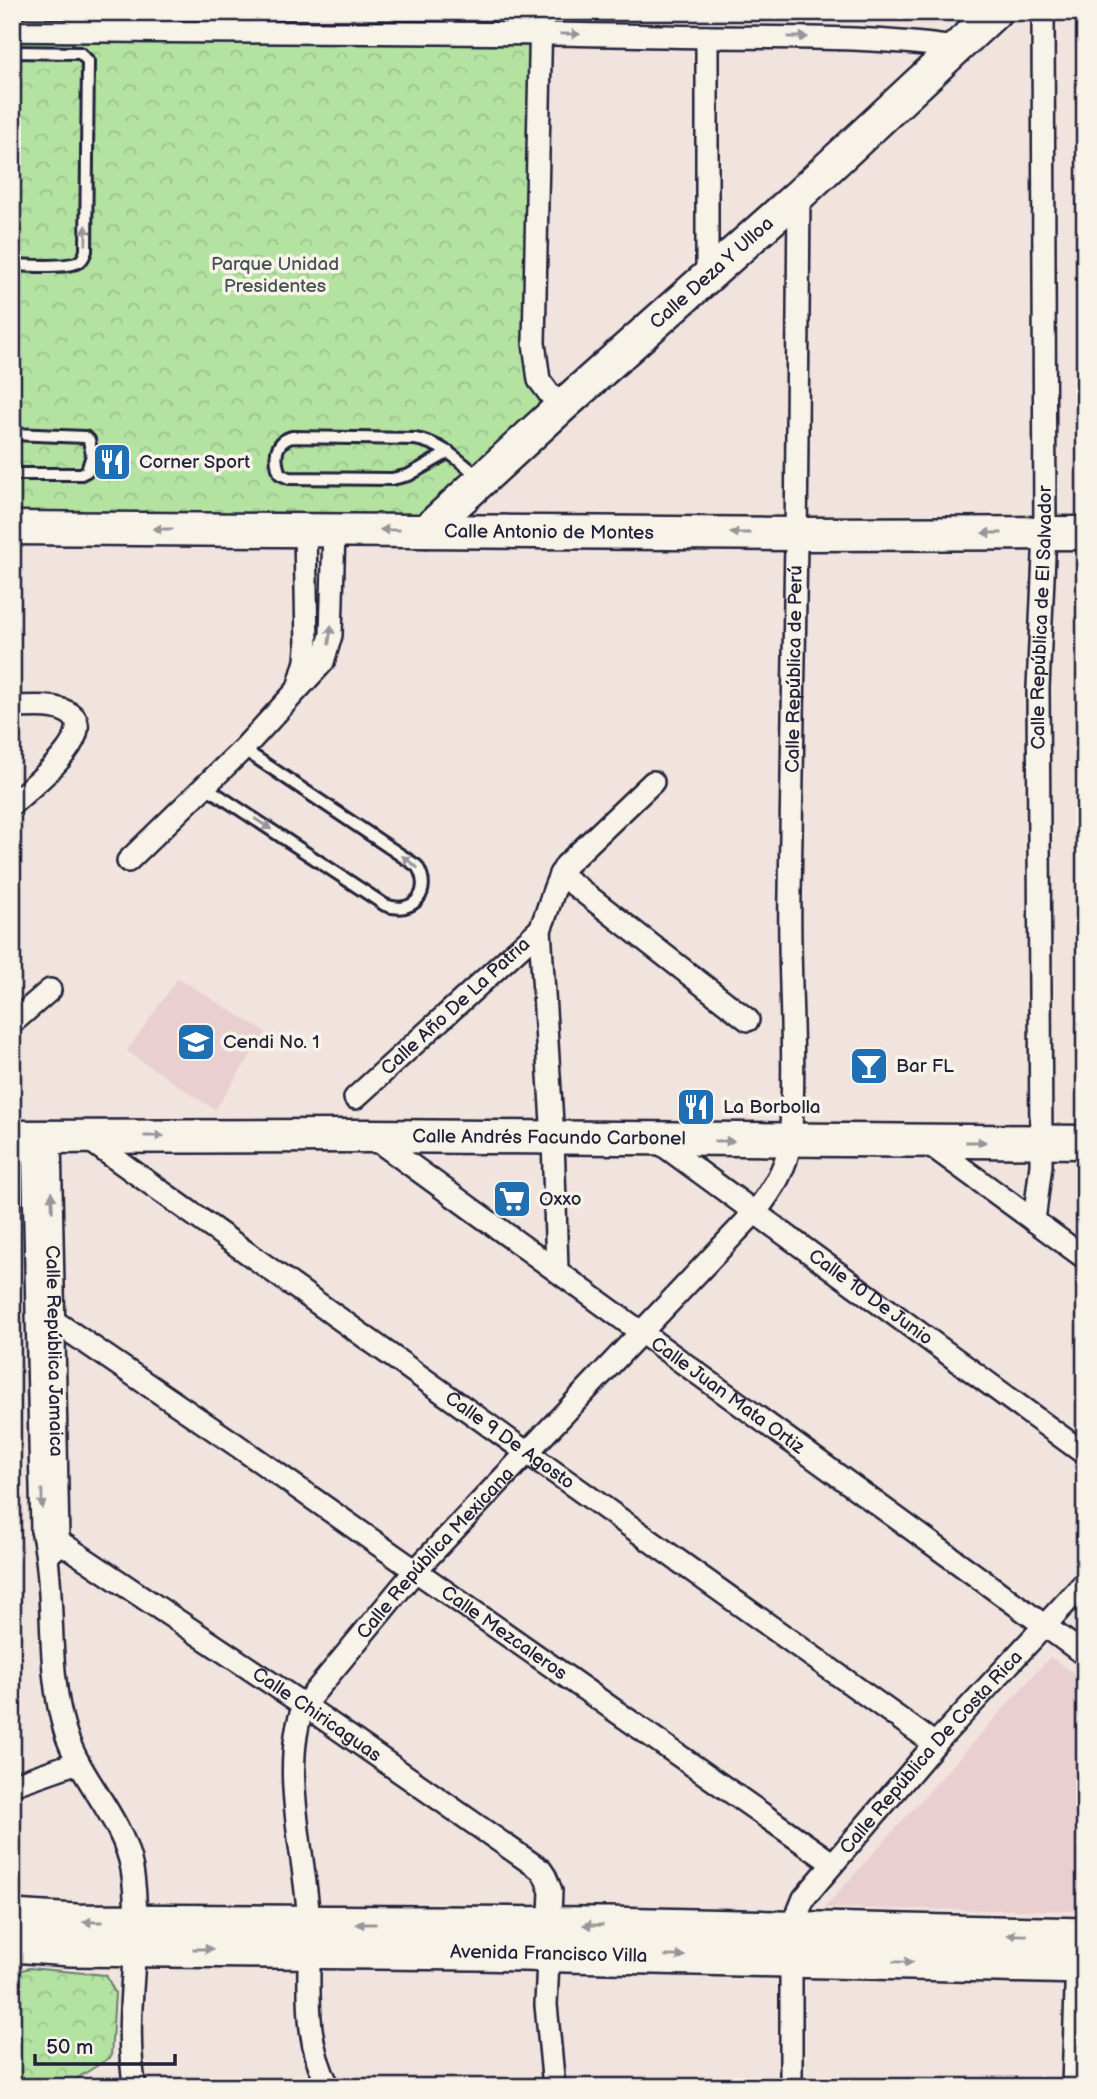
<svg xmlns="http://www.w3.org/2000/svg" width="1097" height="2099" font-family="'Balsamiq Sans',sans-serif">
<style>
.built{fill:#eacfd0}
.forest{fill:url(#forest-crowns);stroke:#6a826e;stroke-width:2}
.lines{fill:none;stroke-linecap:round;stroke-linejoin:round}
.lane-casing{stroke:#22223b;stroke-width:16}
.street-casing{stroke:#22223b;stroke-width:26}
.secondary-casing{stroke:#22223b;stroke-width:37}
.primary-casing{stroke:#22223b;stroke-width:40}
.lane{stroke:#f7f3e8;stroke-width:10}
.street{stroke:#f7f3e8;stroke-width:21}
.secondary{stroke:#f7f3e8;stroke-width:32}
.primary{stroke:#f7f3e8;stroke-width:35}
.oneway{fill:#97959a}
.labels{text-anchor:middle;dominant-baseline:central;stroke-width:7;stroke-linejoin:round;paint-order:stroke}
.park-label{font-size:19px;fill:#465254;stroke:#f7f3e8}
.street-label{font-size:19px;fill:#22223b;stroke:#f7f3e8}
.poi-label{font-size:19px;fill:#22223b;stroke:#f7f3e8;text-anchor:start}
</style>
<defs>
<pattern id="forest-crowns" width="20" height="18" patternUnits="userSpaceOnUse" patternTransform="scale(1.75)"><rect width="20" height="18" fill="#b3e2a1"/><path d="M2 6a3 3 0 1 1 6 0M12 15a3 3 0 1 1 6 0" fill="none" stroke="#9ac28c"/></pattern>
</defs>
<rect width="100%" height="100%" fill="#f1e3dd"/>
<filter id="ink" filterUnits="userSpaceOnUse"><feTurbulence type="fractalNoise" baseFrequency=".0143" numOctaves="2"/><feDisplacementMap in="SourceGraphic" scale="14" xChannelSelector="R" yChannelSelector="G"/><feConvolveMatrix kernelMatrix="1 2 1 2 8 2 1 2 1" color-interpolation-filters="sRGB"/></filter>
<g filter="url(#ink)">
<g class="built">
<path d="M178,978L266,1032L215,1110L127,1051Z"/>
<path d="M1050,1657L1085,1681V1911L824,1908Z"/>
</g>
<g class="forest">
<path d="M12,23L545,30L542,389L556,410L431,524L12,522Z"/>
<path d="M29,1968L106,1975L115,1993L111,2057L63,2087H12V1973Z"/>
</g>
<g class="lines">
<defs>
<g id="lane">
<path d="M12,52L80,53L88,61L86,251C84,255 84,258 80,261C70,269 27,265 12,265"/>
<path d="M12,434L85,437L89,440L92,455L87,471L81,474H12"/>
<path d="M449,452L409,475L392,479L289,478L280,474C274,459 274,442 292,437L415,439C441,443 459,460 479,477"/>
<path d="M206,787L385,905C414,916 433,891 417,866L243,749"/>
</g>
<g id="street">
<path d="M541,12L534,343L539,380L560,408"/>
<path d="M12,30C230,33 447,31 664,36C762,39 859,34 955,48"/>
<path d="M707,37V277"/>
<path d="M298,688L306,661L307,648L305,530"/>
<path d="M12,707C30,707 51,704 67,712C105,731 26,791 12,804"/>
<path d="M128,861L243,749L323,662L331,635L334,530"/>
<path d="M560,874L748,1020"/>
<path d="M540,929L553,1139L557,1270"/>
<path d="M12,1023L50,990"/>
<path id="s1" d="M355,1098L540,929C550,908 553,884 566,865L653,782"/>
<path id="s2" d="M371,1136L1085,1655"/>
<path d="M33,1137L42,1530C57,1596 45,1666 65,1731C80,1780 123,1818 132,1869C144,1941 121,2015 135,2087"/>
<path id="s3" d="M50,1137L58,1540L54,1550"/>
<path id="s4" d="M85,1137L935,1744"/>
<path id="s5" d="M656,1140L1085,1454"/>
<path d="M925,1141L1085,1258"/>
<path id="s6" d="M1034,1221L1041,1165V1142L1038,688L1045,533L1043,12"/>
<path id="s7" d="M38,1310L235,1444L832,1863"/>
<path id="s8" d="M42,1530L304,1705L541,1870L545,1876L551,1891L546,2005L554,2087"/>
<path d="M12,1785L78,1762"/>
<path id="s9" d="M329,2087C301,2037 311,1979 309,1924C306,1857 279,1769 304,1705L415,1571L756,1211C772,1191 787,1168 790,1141C797,1059 788,975 790,893C795,660 798,428 799,195"/>
<path id="s10" d="M791,2087V1930L804,1898L935,1744L1085,1582"/>
<path d="M1073,2087L1077,1956"/>
</g>
<g id="secondary">
<path id="s11" d="M12,528L797,534L1085,533"/>
<path id="s12" d="M426,531L560,408L799,195L995,12"/>
<path id="s13" d="M12,1137L371,1136L1085,1142"/>
</g>
<g id="primary">
<path d="M12,1918L76,1922L607,1925L1085,1936"/>
<path id="s14" d="M12,1944L71,1948L479,1952L1085,1966"/>
</g>
</defs>
<use href="#lane" class="lane-casing"/>
<use href="#street" class="street-casing"/>
<use href="#secondary" class="secondary-casing"/>
<use href="#primary" class="primary-casing"/>
<use href="#lane" class="lane"/>
<use href="#street" class="street"/>
<use href="#secondary" class="secondary"/>
<use href="#primary" class="primary"/>
</g>
<defs><path id="oneway-solid" d="M-6-.8H1V-3.2L6.5 0L1 3.2V.8H-6Z" transform="scale(1.75)"/></defs>
<g class="oneway">
<use href="#oneway-solid" transform="translate(570 34) rotate(1)"/>
<use href="#oneway-solid" transform="translate(798 37)"/>
<use href="#oneway-solid" transform="translate(86 235) rotate(-89)"/>
<use href="#oneway-solid" transform="translate(163 529) rotate(-180)"/>
<use href="#oneway-solid" transform="translate(390 530) rotate(-179)"/>
<use href="#oneway-solid" transform="translate(740 533) rotate(-180)"/>
<use href="#oneway-solid" transform="translate(992 533) rotate(180)"/>
<use href="#oneway-solid" transform="translate(330 635) rotate(-83)"/>
<use href="#oneway-solid" transform="translate(263 824) rotate(33)"/>
<use href="#oneway-solid" transform="translate(410 862) rotate(-142)"/>
<use href="#oneway-solid" transform="translate(154 1136)"/>
<use href="#oneway-solid" transform="translate(724 1141) rotate(1)"/>
<use href="#oneway-solid" transform="translate(976 1142)"/>
<use href="#oneway-solid" transform="translate(52 1202) rotate(-92)"/>
<use href="#oneway-solid" transform="translate(42 1499) rotate(89)"/>
<use href="#oneway-solid" transform="translate(93 1922) rotate(-180)"/>
<use href="#oneway-solid" transform="translate(366 1924) rotate(-180)"/>
<use href="#oneway-solid" transform="translate(593 1925) rotate(180)"/>
<use href="#oneway-solid" transform="translate(1017 1935) rotate(-179)"/>
<use href="#oneway-solid" transform="translate(203 1949)"/>
<use href="#oneway-solid" transform="translate(675 1956) rotate(1)"/>
<use href="#oneway-solid" transform="translate(903 1962) rotate(2)"/>
</g>
</g>
<defs>
<symbol id="restaurant-square" viewBox="-11 -11 22 22"><rect x="-9" y="-9" width="18" height="18" rx="4" fill="#1f6fb2" stroke="#f7f3e8"/><path d="M-5-6h1v4h1v-4h1v4h1v-4h1v5L-1.5 .5V6h-2V.5L-5-1ZM5-6V6H3V1.5H1.5Q1.5-4 5-6Z" fill="#fff"/></symbol>
<symbol id="school-square" viewBox="-11 -11 22 22"><rect x="-9" y="-9" width="18" height="18" rx="4" fill="#1f6fb2" stroke="#f7f3e8"/><path d="M0-5L7-2L0 1L-7-2ZM-4 1L0 2.5L4 1V4Q0 6-4 4Z" fill="#fff"/></symbol>
<symbol id="bar-square" viewBox="-11 -11 22 22"><rect x="-9" y="-9" width="18" height="18" rx="4" fill="#1f6fb2" stroke="#f7f3e8"/><path d="M-6-5H6L.8 .8V4.5H3.5V6h-7V4.5H-.8V.8Z" fill="#fff"/></symbol>
<symbol id="supermarket-square" viewBox="-11 -11 22 22"><rect x="-9" y="-9" width="18" height="18" rx="4" fill="#1f6fb2" stroke="#f7f3e8"/><path d="M-6-5.5h2.5l.6 2H6L4.5 2H-2.5L-4.4-4H-6ZM-1.5 3.2a1.3 1.3 0 1 0 .1 0ZM3 3.2a1.3 1.3 0 1 0 .1 0Z" fill="#fff"/></symbol>
</defs>
<g fill-rule="evenodd">
<use href="#restaurant-square" x="90" y="440" width="44" height="44"/>
<use href="#school-square" x="174" y="1020" width="44" height="44"/>
<use href="#bar-square" x="847" y="1044" width="44" height="44"/>
<use href="#restaurant-square" x="674" y="1085" width="44" height="44"/>
<use href="#supermarket-square" x="490" y="1177" width="44" height="44"/>
</g>
<g class="labels">
<g class="park-label">
<text x="275" y="264">Parque Unidad<tspan x="275" dy="22">Presidentes</tspan></text>
</g>
<g class="street-label">
<text stroke="none"><textPath href="#s12" startOffset="385">Calle Deza Y Ulloa</textPath></text>
<text stroke="none"><textPath href="#s11" startOffset="537">Calle Antonio de Montes</textPath></text>
<text stroke="none"><textPath href="#s6" startOffset="604">Calle República de El Salvador</textPath></text>
<text stroke="none"><textPath href="#s9" startOffset="1608">Calle República de Perú</textPath></text>
<text stroke="none"><textPath href="#s1" startOffset="136">Calle Año De La Patria</textPath></text>
<text stroke="none"><textPath href="#s13" startOffset="537">Calle Andrés Facundo Carbonel</textPath></text>
<text stroke="none"><textPath href="#s5" startOffset="266">Calle 10 De Junio</textPath></text>
<text stroke="none"><textPath href="#s3" startOffset="214">Calle República Jamaica</textPath></text>
<text stroke="none"><textPath href="#s2" startOffset="441">Calle Juan Mata Ortiz</textPath></text>
<text stroke="none"><textPath href="#s4" startOffset="522">Calle 9 De Agosto</textPath></text>
<text stroke="none"><textPath href="#s9" startOffset="588">Calle República Mexicana</textPath></text>
<text stroke="none"><textPath href="#s7" startOffset="567">Calle Mezcaleros</textPath></text>
<text stroke="none"><textPath href="#s8" startOffset="331">Calle Chiricaguas</textPath></text>
<text stroke="none"><textPath href="#s10" startOffset="385">Calle República De Costa Rica</textPath></text>
<text stroke="none"><textPath href="#s14" startOffset="537">Avenida Francisco Villa</textPath></text>
</g>
<g class="poi-label">
<text x="139" y="462">Corner Sport</text>
<text x="223" y="1042">Cendi No. 1</text>
<text x="896" y="1066">Bar FL</text>
<text x="723" y="1107">La Borbolla</text>
<text x="539" y="1199">Oxxo</text>
</g>
</g>
<rect width="1097" height="2099" fill="none" stroke="#f7f3e8" stroke-width="42"/>
<rect x="21" y="21" width="1055" height="2057" fill="none" stroke="#22223b" stroke-width="2.5" filter="url(#ink)"/>
<path d="M35 2054v10h140v-10" fill="none" stroke="#22223b" stroke-width="3.5"/>
<text x="46" y="2054" font-size="21" fill="#22223b" stroke="#f7f3e8" stroke-width="5" paint-order="stroke">50 m</text>
</svg>
